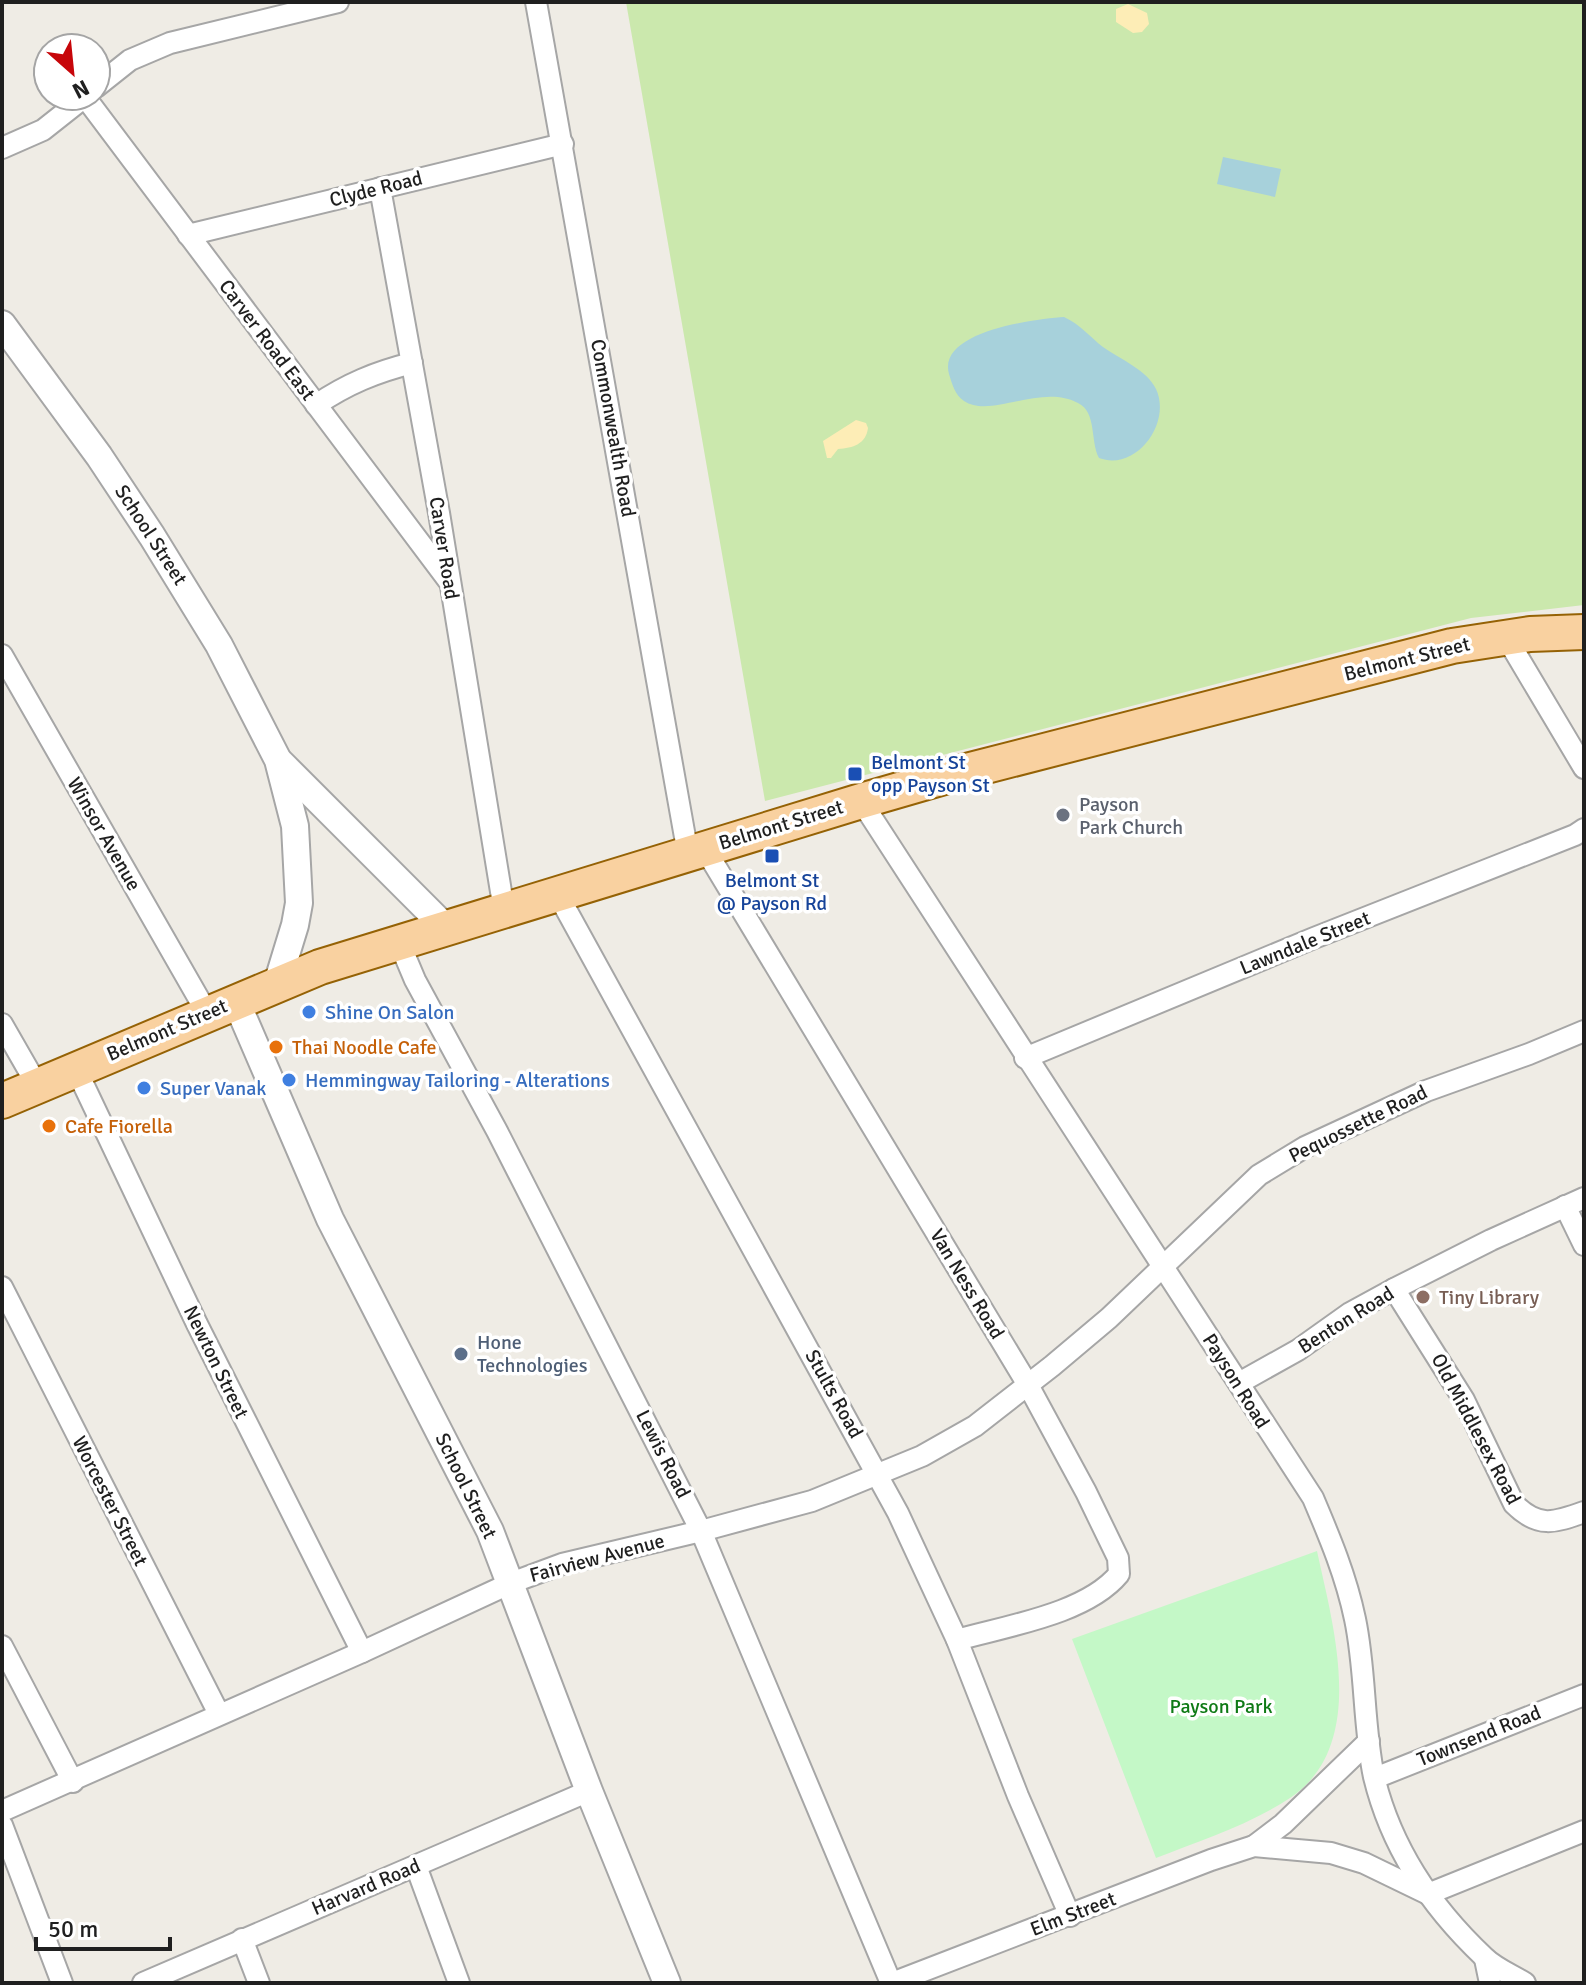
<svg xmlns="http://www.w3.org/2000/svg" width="1586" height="1985" font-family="Signika,sans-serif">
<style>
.grass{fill:#cbe8ad}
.sand{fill:#fdedb6}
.park{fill:#c4f8c7}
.water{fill:#a7d1db}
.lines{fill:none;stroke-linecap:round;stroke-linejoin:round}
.minor-casing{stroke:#a6a6a6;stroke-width:24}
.tertiary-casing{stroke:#a6a6a6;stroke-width:30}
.primary-casing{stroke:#956205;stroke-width:38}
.minor{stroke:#fff;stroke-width:20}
.tertiary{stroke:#fff;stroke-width:26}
.primary{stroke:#f9d1a0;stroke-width:34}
.transit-dot{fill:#1a4fb4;stroke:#fff;stroke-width:3}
.worship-dot{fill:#6b7280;stroke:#fff;stroke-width:3}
.shop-dot{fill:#3f7fe0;stroke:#fff;stroke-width:3}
.food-dot{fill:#e8710a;stroke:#fff;stroke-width:3}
.education-dot{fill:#8d6e63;stroke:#fff;stroke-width:3}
.service-dot{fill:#5c6f8a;stroke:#fff;stroke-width:3}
.labels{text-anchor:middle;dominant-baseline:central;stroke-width:7;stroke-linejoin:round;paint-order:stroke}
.street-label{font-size:20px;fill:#1f1f1f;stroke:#fff}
.transit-label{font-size:20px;fill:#164399;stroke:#fff;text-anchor:start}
.worship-label{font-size:20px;fill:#5b616d;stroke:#fff;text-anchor:start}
.shop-label{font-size:20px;fill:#366cbe;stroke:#fff;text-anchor:start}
.food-label{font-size:20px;fill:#c56008;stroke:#fff;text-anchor:start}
.education-label{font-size:20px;fill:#785e54;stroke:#fff;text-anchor:start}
.service-label{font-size:20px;fill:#4e5e75;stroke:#fff;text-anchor:start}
.park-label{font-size:20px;fill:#0f7a16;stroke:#fff}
</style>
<rect width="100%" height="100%" fill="#efece5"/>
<path class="grass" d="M626,2H1584V605L1471,618L765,801Z"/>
<g class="sand">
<path d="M1128,4L1147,13L1149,24L1142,32L1133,33L1116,22V9Z"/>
<path d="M856,420L866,423L868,428C866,444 853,448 838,449L831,458H827L823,441Z"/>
</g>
<path class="park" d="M1317,1551C1333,1626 1369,1745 1290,1798C1249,1825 1201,1840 1156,1858L1072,1639Z"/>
<g class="water">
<path d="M1223,157L1281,169L1275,197L1217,184Z"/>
<path d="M1064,317C1080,324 1090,337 1103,347C1120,359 1147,370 1156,389C1172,423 1136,472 1099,458C1090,441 1097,412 1078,403C1041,383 991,419 964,401C955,395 952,384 949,374C937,331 1036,319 1064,317Z"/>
</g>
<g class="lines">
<defs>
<g id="minor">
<path d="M536,2L688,854"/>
<path d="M96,87L130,60L170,43L338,2"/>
<path d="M85,97L448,580"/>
<path d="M2,148L43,130L86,96"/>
<path d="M380,188L439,513L504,910"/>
<path d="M188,235L563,144"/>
<path d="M316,405C347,384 376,372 412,363"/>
<path d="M1506,637L1584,768"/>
<path d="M2,655L207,1013"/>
<path d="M861,801L1313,1498C1330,1538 1346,1576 1355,1619C1366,1671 1363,1725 1374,1777C1391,1847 1432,1908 1484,1957C1495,1968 1512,1975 1525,1983"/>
<path d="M705,849L1028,1385L1086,1492L1118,1558L1119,1574C1086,1614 1006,1626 957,1640"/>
<path d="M557,893L898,1513L957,1640L1018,1796L1070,1916"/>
<path d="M399,942L415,980L497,1131L701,1531L891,1983"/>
<path d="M2,1024L37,1085"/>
<path d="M1025,1058L1314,938L1575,835L1584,829"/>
<path d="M76,1069L197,1324L362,1652"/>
<path d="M1565,1206L1584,1245"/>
<path d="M2,1287L219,1714"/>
<path d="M1394,1289L1464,1400L1514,1504C1538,1528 1554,1523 1584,1512"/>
<path d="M1239,1383L1298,1350L1350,1313L1394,1289L1491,1240L1584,1198"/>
<path d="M2,1646L73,1782"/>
<path d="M1375,1778L1584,1695"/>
<path d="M2,1811L362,1652L511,1583L562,1564L701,1531L812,1501L922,1456L975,1426L1052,1366L1109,1318L1259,1175L1305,1147L1426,1091L1529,1054L1584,1031"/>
<path d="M2,1825L62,1983"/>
<path d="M1254,1846L1283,1824L1369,1741"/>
<path d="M416,1866L459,1983"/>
<path d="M242,1939L259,1983"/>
<path d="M1485,1959L1490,1983"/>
<path d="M143,1983L589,1791"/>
<path d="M892,1983L1211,1860L1254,1846L1331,1853L1364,1863L1428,1894L1584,1831"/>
</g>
<g id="tertiary">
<path d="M2,324L99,456L152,536L219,645L278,760L295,826L299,903L295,925L277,984"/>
<path d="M281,763L445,927"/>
<path d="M236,1001L330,1219L490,1531L589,1791L667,1983"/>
</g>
<path id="primary" d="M2,1101L320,967L861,801L951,775L1452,646L1530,634L1584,632"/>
</defs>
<use href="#minor" class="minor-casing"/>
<use href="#tertiary" class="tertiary-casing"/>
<use href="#primary" class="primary-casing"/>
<use href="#minor" class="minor"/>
<use href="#tertiary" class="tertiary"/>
<use href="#primary" class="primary"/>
</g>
<g class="transit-dot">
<rect x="847" y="766" width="16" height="16" rx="4"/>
<rect x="764" y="848" width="16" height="16" rx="4"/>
</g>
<circle class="worship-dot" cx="1063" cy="815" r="8"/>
<g class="shop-dot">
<circle cx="309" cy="1012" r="8"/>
<circle cx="289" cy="1080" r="8"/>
<circle cx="144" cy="1088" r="8"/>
</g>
<g class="food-dot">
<circle cx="276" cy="1047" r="8"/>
<circle cx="49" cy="1126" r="8"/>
</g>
<circle class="education-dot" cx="1423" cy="1297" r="8"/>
<circle class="service-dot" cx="461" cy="1354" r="8"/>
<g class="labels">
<g class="street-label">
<text transform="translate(376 189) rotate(-14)">Clyde Road</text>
<text transform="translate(267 340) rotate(53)">Carver Road East</text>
<text transform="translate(613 428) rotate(80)">Commonwealth Road</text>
<text transform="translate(151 535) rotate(57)">School Street</text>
<text transform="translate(444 548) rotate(81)">Carver Road</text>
<text transform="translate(1407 659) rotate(-14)">Belmont Street</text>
<text transform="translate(781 825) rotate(-17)">Belmont Street</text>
<text transform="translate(104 834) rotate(60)">Winsor Avenue</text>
<text transform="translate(1305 943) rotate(-22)">Lawndale Street</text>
<text transform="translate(167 1030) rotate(-23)">Belmont Street</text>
<text transform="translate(1358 1124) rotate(-26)">Pequossette Road</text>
<text transform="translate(967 1284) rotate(59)">Van Ness Road</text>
<text transform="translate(1346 1320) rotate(-32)">Benton Road</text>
<text transform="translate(216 1362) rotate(64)">Newton Street</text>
<text transform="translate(1236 1381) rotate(58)">Payson Road</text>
<text transform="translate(834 1394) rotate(61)">Stults Road</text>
<text transform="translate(1476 1429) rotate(62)">Old Middlesex Road</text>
<text transform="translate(663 1454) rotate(63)">Lewis Road</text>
<text transform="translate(466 1486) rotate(64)">School Street</text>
<text transform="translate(110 1501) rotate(63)">Worcester Street</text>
<text transform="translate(597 1558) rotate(-15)">Fairview Avenue</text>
<text transform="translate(1479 1736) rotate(-22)">Townsend Road</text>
<text transform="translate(366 1887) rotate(-23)">Harvard Road</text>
<text transform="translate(1073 1914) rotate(-21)">Elm Street</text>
</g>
<g class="transit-label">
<text x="871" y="762">Belmont St<tspan x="871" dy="23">opp Payson St</tspan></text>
<text x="772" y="880" text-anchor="middle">Belmont St<tspan x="772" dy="23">@ Payson Rd</tspan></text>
</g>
<g class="worship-label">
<text x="1079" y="804">Payson<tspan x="1079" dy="23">Park Church</tspan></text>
</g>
<g class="shop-label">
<text x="325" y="1012">Shine On Salon</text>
<text x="305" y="1080">Hemmingway Tailoring - Alterations</text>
<text x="160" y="1088">Super Vanak</text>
</g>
<g class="food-label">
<text x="292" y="1047">Thai Noodle Cafe</text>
<text x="65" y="1126">Cafe Fiorella</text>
</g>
<g class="education-label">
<text x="1439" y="1297">Tiny Library</text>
</g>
<g class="service-label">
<text x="477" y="1342">Hone<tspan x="477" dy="23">Technologies</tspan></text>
</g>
<g class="park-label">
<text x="1221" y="1706">Payson Park</text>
</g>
</g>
<rect width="1586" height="1985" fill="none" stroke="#1f1f1f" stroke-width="8"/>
<g transform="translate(72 72) rotate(153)"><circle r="38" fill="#ffffff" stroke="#a5a5a5" stroke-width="2"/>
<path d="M0-6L14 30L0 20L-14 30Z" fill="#c7060a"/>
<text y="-12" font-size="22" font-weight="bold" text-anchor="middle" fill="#1f1f1f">N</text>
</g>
<path d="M36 1937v12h134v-12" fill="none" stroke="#1f1f1f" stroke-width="4"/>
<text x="48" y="1937" font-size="24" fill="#1f1f1f" stroke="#ffffff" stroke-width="6" paint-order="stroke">50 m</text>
</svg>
